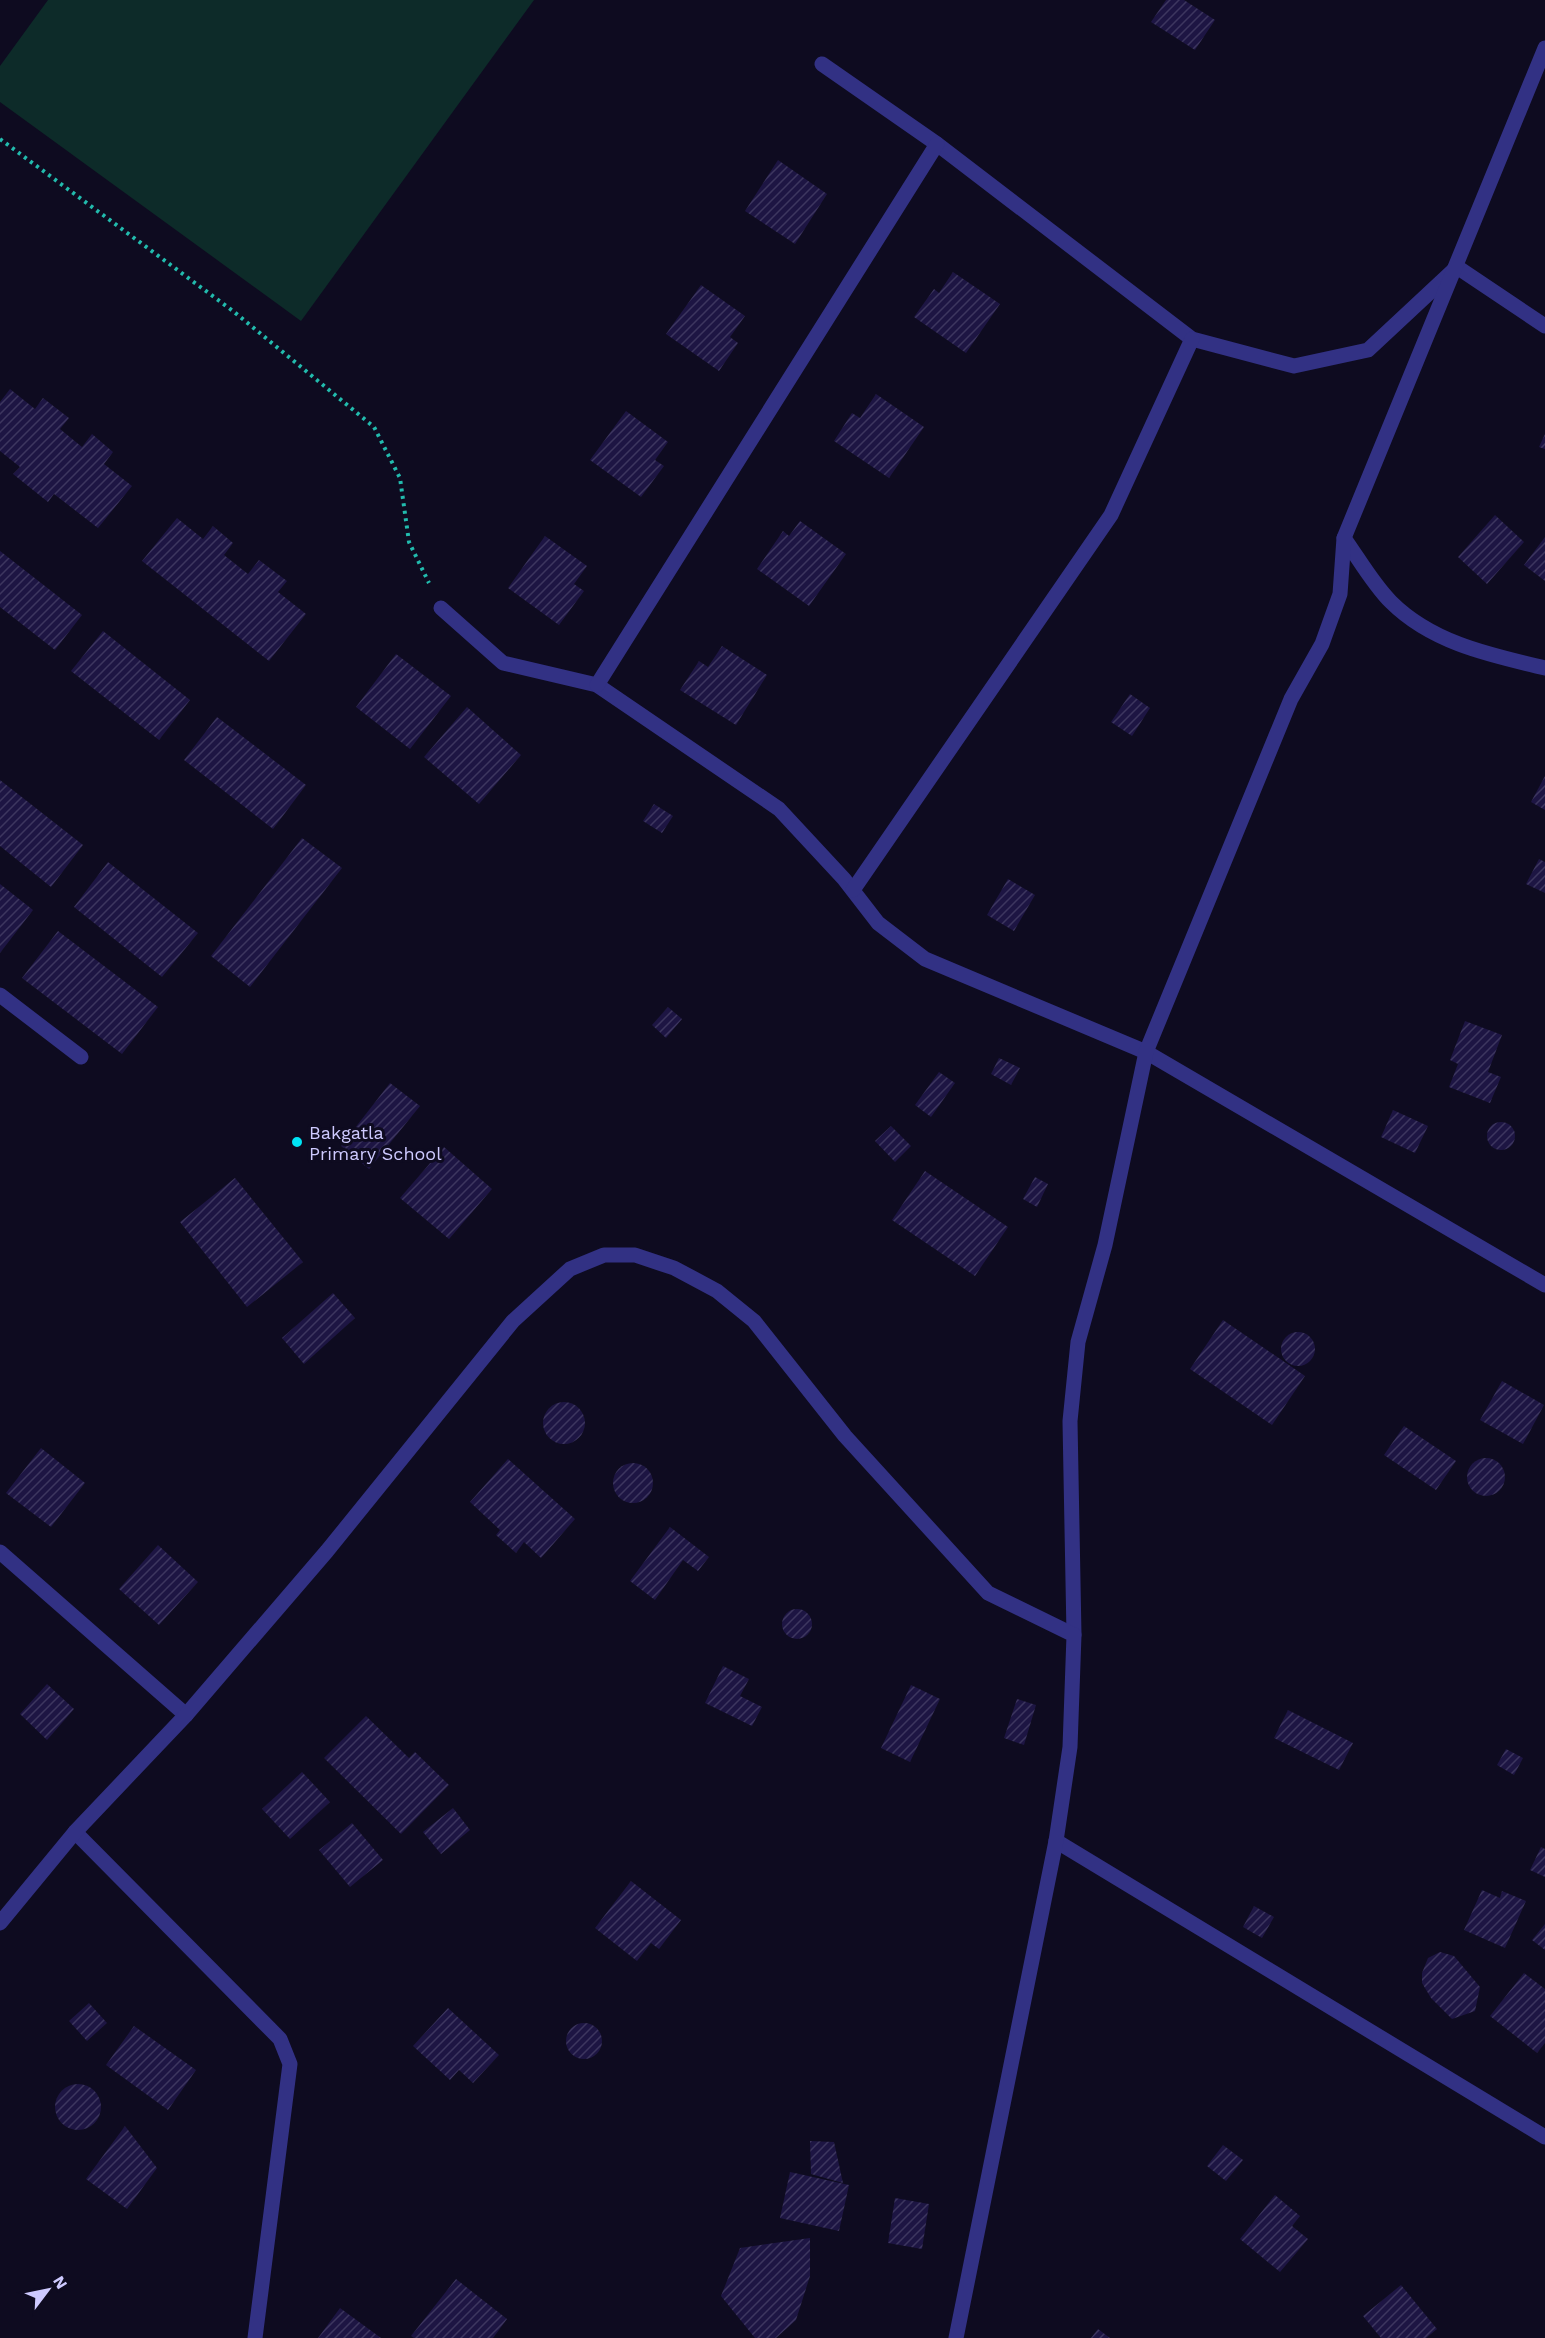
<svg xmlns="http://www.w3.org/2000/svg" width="1545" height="2338" font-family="'Work Sans',sans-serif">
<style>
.park{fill:#0d2b29}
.building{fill:url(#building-hatch)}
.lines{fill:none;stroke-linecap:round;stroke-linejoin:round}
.path{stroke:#22bbad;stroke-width:4;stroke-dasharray:3 4.5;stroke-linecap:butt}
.minor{stroke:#323184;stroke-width:15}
.poi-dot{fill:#00e4f5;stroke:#0e0b20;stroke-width:2}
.labels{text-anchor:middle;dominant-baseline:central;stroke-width:6;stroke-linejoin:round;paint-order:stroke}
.poi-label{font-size:18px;fill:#cecaff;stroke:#0e0b20;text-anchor:start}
</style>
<defs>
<pattern id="building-hatch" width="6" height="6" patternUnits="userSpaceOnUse" patternTransform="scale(1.5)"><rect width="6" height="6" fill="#1d1543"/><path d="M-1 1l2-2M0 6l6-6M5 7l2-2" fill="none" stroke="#3d365f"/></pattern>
</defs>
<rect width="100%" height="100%" fill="#0e0b20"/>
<path class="park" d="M48,0H534L301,321L0,102V66Z"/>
<g class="building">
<path d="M1166,0H1184L1215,20L1195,50L1151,22Z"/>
<path d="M778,160L827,194L795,244L745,211Z"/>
<path d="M953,272L1000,304L966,353L914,317L934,289L939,293Z"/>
<path d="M701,285L745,316L730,337L738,343L719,371L666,334Z"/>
<path d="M10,389L35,409L43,398L69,418L60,429L82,447L92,434L113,452L104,464L132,486L98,528L54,494L48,502L13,474L20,467L0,451V402Z"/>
<path d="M876,394L924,427L889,478L834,441L852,413L860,418Z"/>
<path d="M626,411L668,442L655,460L664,466L641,497L590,460Z"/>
<path d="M1545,434V449L1539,447Z"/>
<path d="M1495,515L1524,542L1487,584L1458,557Z"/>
<path d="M177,518L203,539L213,526L233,543L224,555L248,574L259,560L287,581L278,592L306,614L269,661L142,561Z"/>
<path d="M800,521L846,554L809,606L757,569L783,531L789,536Z"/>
<path d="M545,536L587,566L574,584L584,591L559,625L508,588Z"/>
<path d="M1545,537V581L1524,565Z"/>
<path d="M0,551L82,615L55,650L0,607Z"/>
<path d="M103,631L190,700L159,740L71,671Z"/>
<path d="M722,646L767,675L736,725L680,690L699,661L708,667Z"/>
<path d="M396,654L451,696L410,749L356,707Z"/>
<path d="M1130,694L1150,708L1132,736L1111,722Z"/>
<path d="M467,707L521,755L479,804L424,757Z"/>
<path d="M217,717L306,785L273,829L184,760Z"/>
<path d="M1545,776V810L1531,802Z"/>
<path d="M0,780L83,845L51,887L0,846Z"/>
<path d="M654,804L673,816L662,833L643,821Z"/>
<path d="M302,838L342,868L250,987L211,956Z"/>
<path d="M1539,859L1545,862V893L1526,884Z"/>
<path d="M108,862L198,933L162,977L74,907Z"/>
<path d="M1008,879L1035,895L1014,931L987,915Z"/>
<path d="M0,884L33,910L0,953Z"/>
<path d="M58,931L158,1007L122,1054L22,978Z"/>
<path d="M668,1007L682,1019L666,1038L652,1025Z"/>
<path d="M1465,1021L1502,1035L1488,1072L1501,1077L1490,1103L1449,1087L1458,1064L1450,1060Z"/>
<path d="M999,1058L1020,1068L1011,1085L991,1074Z"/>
<path d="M939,1072L955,1083L931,1117L915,1105Z"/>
<path d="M390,1083L420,1106L369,1169L341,1146Z"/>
<path d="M1393,1110L1428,1126L1415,1153L1381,1137Z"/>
<circle cx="1501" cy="1136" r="14"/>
<path d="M891,1126L911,1146L895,1162L875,1141Z"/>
<path d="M444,1147L492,1189L449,1239L400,1198Z"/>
<path d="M925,1171L1008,1227L975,1276L892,1220Z"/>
<path d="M1035,1177L1048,1184L1037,1207L1023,1199Z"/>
<path d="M235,1178L303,1262L247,1307L180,1222Z"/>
<path d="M333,1293L355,1318L304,1364L282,1338Z"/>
<path d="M1223,1320L1305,1376L1272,1425L1190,1369Z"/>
<circle cx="1298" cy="1349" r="17"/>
<path d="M1502,1381L1544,1405L1523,1444L1480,1420Z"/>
<circle cx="564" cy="1423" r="21"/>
<path d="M1404,1426L1456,1461L1436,1490L1384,1455Z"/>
<path d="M41,1448L85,1483L51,1527L6,1493Z"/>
<circle cx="1486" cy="1477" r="19"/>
<path d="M508,1459L575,1519L541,1558L524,1542L516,1553L496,1535L500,1530L470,1502Z"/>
<circle cx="633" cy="1483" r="20"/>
<path d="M670,1527L709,1557L698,1571L683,1560L655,1600L630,1581Z"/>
<path d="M158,1545L198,1582L159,1625L119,1589Z"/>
<circle cx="797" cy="1624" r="15"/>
<path d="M723,1666L749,1679L740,1696L762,1707L752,1726L705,1703Z"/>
<path d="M47,1684L74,1709L47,1740L20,1714Z"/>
<path d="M911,1685L940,1699L910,1762L881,1748Z"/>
<path d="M1017,1699L1036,1705L1024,1745L1004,1738Z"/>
<path d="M1288,1710L1353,1743L1339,1770L1274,1738Z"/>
<path d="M366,1716L409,1758L415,1752L449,1785L401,1834L324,1758Z"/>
<path d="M1506,1749L1523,1758L1514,1775L1497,1765Z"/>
<path d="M302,1772L330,1802L290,1839L262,1809Z"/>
<path d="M453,1808L470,1830L441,1854L423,1832Z"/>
<path d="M352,1823L383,1860L350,1887L319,1850Z"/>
<path d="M1541,1847L1545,1849V1877L1530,1870Z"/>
<path d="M631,1881L681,1920L659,1949L651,1943L637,1961L595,1928Z"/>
<path d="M1482,1890L1500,1898L1502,1891L1526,1901L1505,1948L1464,1930Z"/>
<path d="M1254,1906L1274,1917L1262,1938L1243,1927Z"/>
<path d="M1545,1924V1950L1532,1940Z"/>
<path d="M1440,1952L1454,1956L1480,1987L1475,2011L1452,2019L1431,1998L1422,1983V1973L1428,1958Z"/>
<path d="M1524,1973L1545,1989V2043L1537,2053L1490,2016Z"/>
<path d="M89,2003L107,2023L87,2041L69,2021Z"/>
<path d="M448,2008L499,2055L473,2083L459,2070L450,2080L413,2046Z"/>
<circle cx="584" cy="2041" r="18"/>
<path d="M134,2026L196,2070L168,2110L106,2065Z"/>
<circle cx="78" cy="2107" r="23"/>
<path d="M125,2126L157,2168L127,2209L86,2179Z"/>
<path d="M810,2141L834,2142L843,2183L811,2174Z"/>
<path d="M1223,2145L1243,2160L1226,2181L1207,2166Z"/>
<path d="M790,2172L849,2185L839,2231L780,2218Z"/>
<path d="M1275,2195L1300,2216L1292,2226L1308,2239L1280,2272L1240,2239Z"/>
<path d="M895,2198L929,2204L922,2249L888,2243Z"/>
<path d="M810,2238V2276L796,2320L776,2338H755L721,2296L740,2248Z"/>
<path d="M456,2279L507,2319L493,2338H414L411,2336Z"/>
<path d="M1401,2285L1437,2329L1426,2338H1381L1363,2316Z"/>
<path d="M340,2308L381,2338H318Z"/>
<path d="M1098,2329L1110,2338H1091Z"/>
</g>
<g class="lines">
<path class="path" d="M0,139L233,311L374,427L400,478L409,542L429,583"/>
<g class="minor">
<path d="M822,64L937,144L1192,339L1294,366L1368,350L1457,267L1545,326"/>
<path d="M1344,538C1359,559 1373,584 1391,602C1432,643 1490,655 1545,668"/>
<path d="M441,608L503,663L597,685L779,809L844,879L878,923L925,959L1146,1052L1545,1285"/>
<path d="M597,685L937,144"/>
<path d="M853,890L1111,515L1192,339"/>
<path d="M0,995L81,1057"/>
<path d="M0,1552L186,1715"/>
<path d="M1074,1635L1070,1421L1078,1342L1105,1245L1146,1052L1291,699L1322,644L1340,594L1344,538L1545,48"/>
<path d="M75,1832L280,2039L290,2064L255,2338"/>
<path d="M1056,1841L1545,2137"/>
<path d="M0,1923L75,1832L186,1715L327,1551L513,1321L570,1269L604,1255H635L674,1268L717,1291L754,1321L845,1436L988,1593L1074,1635L1070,1747L1056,1841L956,2338"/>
</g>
</g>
<circle class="poi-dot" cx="297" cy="1142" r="6"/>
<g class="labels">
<g class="poi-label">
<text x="309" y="1132">Bakgatla<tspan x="309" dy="21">Primary School</tspan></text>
</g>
</g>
<g transform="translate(48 2290) rotate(58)" stroke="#0e0b20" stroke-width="4.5" paint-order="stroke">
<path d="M0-4.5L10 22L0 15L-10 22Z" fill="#cecaff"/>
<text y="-9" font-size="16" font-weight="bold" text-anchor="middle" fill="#cecaff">N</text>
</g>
</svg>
